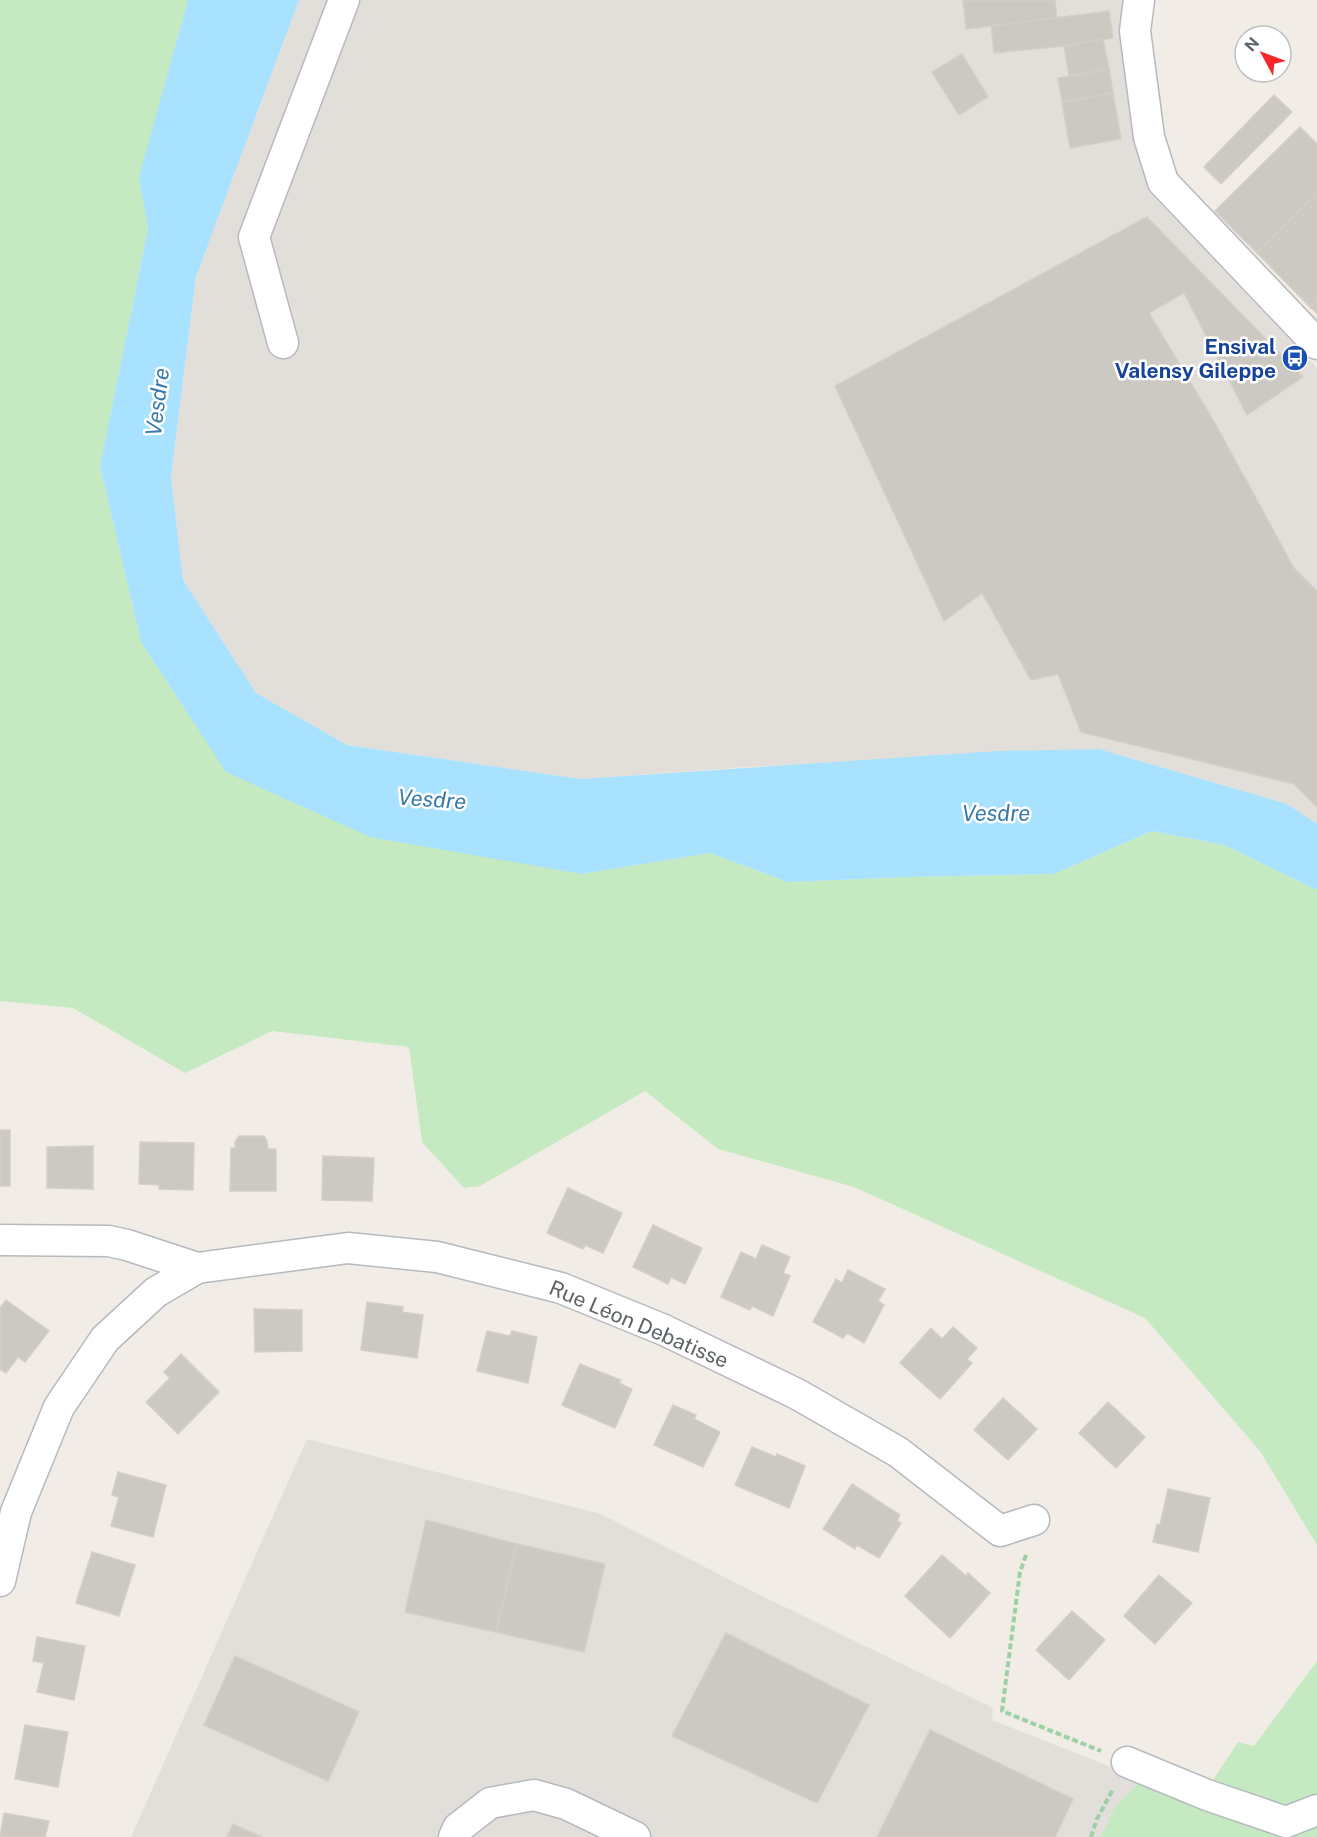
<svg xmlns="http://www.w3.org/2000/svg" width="1317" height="1837" font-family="'Public Sans',sans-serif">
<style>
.industrial{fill:#e2dfda}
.green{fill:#c5eac1}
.water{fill:#a8e2ff}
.building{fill:#ccc8c2;stroke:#d6cec3;stroke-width:1.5}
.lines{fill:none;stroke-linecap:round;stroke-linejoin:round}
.minor-casing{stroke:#b6b9bd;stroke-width:33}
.path{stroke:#9bd1a4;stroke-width:4;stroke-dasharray:6 3;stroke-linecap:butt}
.minor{stroke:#fff;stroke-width:30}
.labels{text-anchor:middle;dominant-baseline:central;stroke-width:5;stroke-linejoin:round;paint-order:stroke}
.transit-label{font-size:21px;font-weight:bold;fill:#164399;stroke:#fff;text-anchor:end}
.street-label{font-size:21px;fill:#5d6367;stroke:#fff}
.water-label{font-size:22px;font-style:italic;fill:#367aa8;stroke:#fff}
</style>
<rect width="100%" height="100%" fill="#f1ede6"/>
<g class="industrial">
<path d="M299,0H1128L1127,25L1156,199L1317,368V824L1287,804L1099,749L749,767L580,779L347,745L256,693L183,580L171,477L196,277Z"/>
<path d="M307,1439L601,1514L758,1594L993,1708L992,1720L1272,1830L1317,1832V1837H131Z"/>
</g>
<g class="green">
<path d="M0,0H188L140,176L148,229L100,466L141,642L582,874L710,853L788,882L908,877L1054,874L1152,831L1224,845L1317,890V1545L1260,1451L1145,1318L854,1187L718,1149L645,1091L480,1186L464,1188L422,1142L409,1047L272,1031L185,1073L73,1008L0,1001Z"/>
<path d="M1317,1661V1799L1287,1816L1207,1789L1238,1742L1254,1746Z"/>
<path d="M1147,1774L1317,1821V1837H1101L1115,1807Z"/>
</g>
<path class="water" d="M188,0H299L196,277L171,477L183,580L256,693L347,745L580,779L998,751L1099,749L1287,804L1317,824V890L1224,845L1152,831L1054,874L908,877L788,882L710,853L582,874L370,837L226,772L141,642L100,466L148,229L139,177Z"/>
<g class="building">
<path d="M963,0H1055L1057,19L966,29Z"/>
<path d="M1109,11L1113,38L1064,46L994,53L991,26Z"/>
<path d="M1103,39L1109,69L1069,76L1064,46Z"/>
<path d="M962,54L988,97L959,115L932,72Z"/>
<path d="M1109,69L1113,93L1062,102L1058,78Z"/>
<path d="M1113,93L1121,139L1070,148L1062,102Z"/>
<path d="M1274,95L1292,112L1221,184L1204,167Z"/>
<path d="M1300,127L1317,144V193L1257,253L1215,211Z"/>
<path d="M1317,193V301L1310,307L1257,253Z"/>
<path d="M1147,217L1303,377L1247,415L1184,293L1149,313L1216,425L1294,568L1317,591V807L1294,784L1081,732L1058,674L1031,680L982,593L944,621L835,386Z"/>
<path d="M1317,301V313L1310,307Z"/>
<rect x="0" y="1130" width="10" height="56"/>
<path d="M239,1136H264L267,1141L268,1149H276V1191H230L231,1148H235V1142Z"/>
<path d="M140,1142L194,1143L193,1190L159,1189V1185L139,1184Z"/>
<path d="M93,1146V1189L47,1188V1147Z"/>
<path d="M323,1156L374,1158L372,1201L322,1200Z"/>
<path d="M568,1188L622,1213L603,1253L585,1245L583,1249L547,1233Z"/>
<path d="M653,1225L702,1248L685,1284L671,1277L668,1284L633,1267Z"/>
<path d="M762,1245L790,1257L783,1273L790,1276L773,1316L752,1306L750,1310L721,1297L741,1252L756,1259Z"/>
<path d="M848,1270L885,1289L878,1301L884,1305L864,1343L847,1333L843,1338L813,1322L836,1279L842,1283Z"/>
<path d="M6,1300L49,1331L25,1362L18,1357L6,1373L0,1369V1308Z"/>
<path d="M367,1302L403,1307L402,1312L423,1315L417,1358L361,1350Z"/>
<path d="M254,1309L302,1310V1351L255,1352Z"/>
<path d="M953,1327L977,1348L967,1359L972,1363L940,1399L900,1363L931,1328L942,1339Z"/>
<path d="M487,1331L510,1336L512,1331L537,1337L528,1383L477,1371Z"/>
<path d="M181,1354L219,1392L178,1434L146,1402L170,1378L164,1372Z"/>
<path d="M580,1364L621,1380L619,1383L632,1389L615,1428L562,1405Z"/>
<path d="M1003,1398L1037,1429L1008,1460L974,1430Z"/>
<path d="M1108,1402L1145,1437L1116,1468L1079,1433Z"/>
<path d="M673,1405L696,1415L694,1419L720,1432L703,1467L654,1445Z"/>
<path d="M752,1447L776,1457L777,1454L805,1466L789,1508L735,1485Z"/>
<path d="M118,1472L166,1485L153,1537L111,1526L119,1497L112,1495Z"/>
<path d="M852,1484L900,1515L897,1521L901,1523L879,1558L857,1545L855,1549L823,1529Z"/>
<path d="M1168,1489L1210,1498L1198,1552L1153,1542L1157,1524L1160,1525Z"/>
<path d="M426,1520L517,1544L496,1632L405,1612Z"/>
<path d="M517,1544L605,1564L584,1652L496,1632Z"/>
<path d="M92,1552L135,1565L119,1616L76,1603Z"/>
<path d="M942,1555L966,1576L968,1573L990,1593L950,1638L905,1596Z"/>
<path d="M1159,1575L1192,1603L1155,1644L1124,1616Z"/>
<path d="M1072,1611L1105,1640L1069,1680L1036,1650Z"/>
<path d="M726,1633L869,1705L817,1803L672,1736Z"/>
<path d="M37,1637L85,1646L74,1700L37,1692L44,1663L33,1661Z"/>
<path d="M235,1656L359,1712L328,1781L204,1725Z"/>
<path d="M25,1725L68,1732L58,1787L15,1779Z"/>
<path d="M930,1730L1073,1799L1055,1837H877Z"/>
<path d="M4,1813L49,1821L45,1837H0Z"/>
<path d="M233,1824L262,1837H227Z"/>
</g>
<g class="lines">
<defs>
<g id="minor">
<path d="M1139,0L1135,31L1149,137L1163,182L1317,344"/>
<path d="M283,343L254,237L344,0"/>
<path d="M0,1240L109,1241L127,1245L197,1268"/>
<path d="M0,1581L16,1512L59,1407L105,1339L156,1292L197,1268L348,1248L437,1257L561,1288L664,1330L797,1394L898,1452L1000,1531L1034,1520"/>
<path d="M1127,1762L1207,1795L1286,1822L1317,1810"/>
<path d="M454,1837L458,1828L490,1803L534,1795L566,1804L635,1837"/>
</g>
</defs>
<use href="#minor" class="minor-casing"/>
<g class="path">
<path d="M1026,1555L1020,1572L1002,1711L1101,1751"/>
<path d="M1091,1837L1097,1819L1113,1789"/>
</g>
<use href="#minor" class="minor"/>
</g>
<defs>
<symbol id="bus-disc" viewBox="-11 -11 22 22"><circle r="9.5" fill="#1a4fb4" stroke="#fff"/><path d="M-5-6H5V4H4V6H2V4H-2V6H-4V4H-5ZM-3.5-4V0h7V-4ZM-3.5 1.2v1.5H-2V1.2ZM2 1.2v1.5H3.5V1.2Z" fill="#fff"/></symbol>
</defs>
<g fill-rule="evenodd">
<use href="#bus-disc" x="1280" y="343" width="30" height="30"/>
</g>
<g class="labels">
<g class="transit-label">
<text x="1276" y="346">Ensival<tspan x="1276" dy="24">Valensy Gileppe</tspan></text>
</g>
<g class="street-label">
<text transform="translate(639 1324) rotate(23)">Rue Léon Debatisse</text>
</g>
<g class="water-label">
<text transform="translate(157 402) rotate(-83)">Vesdre</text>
<text transform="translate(432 799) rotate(4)">Vesdre</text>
<text x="996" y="813">Vesdre</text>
</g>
</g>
<g transform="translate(1263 54) rotate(311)"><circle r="28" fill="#ffffff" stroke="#bec1c2" stroke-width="1.5"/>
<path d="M0-4.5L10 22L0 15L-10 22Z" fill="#f8252b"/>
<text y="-9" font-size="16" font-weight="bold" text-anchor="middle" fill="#5d6367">N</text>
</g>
</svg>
